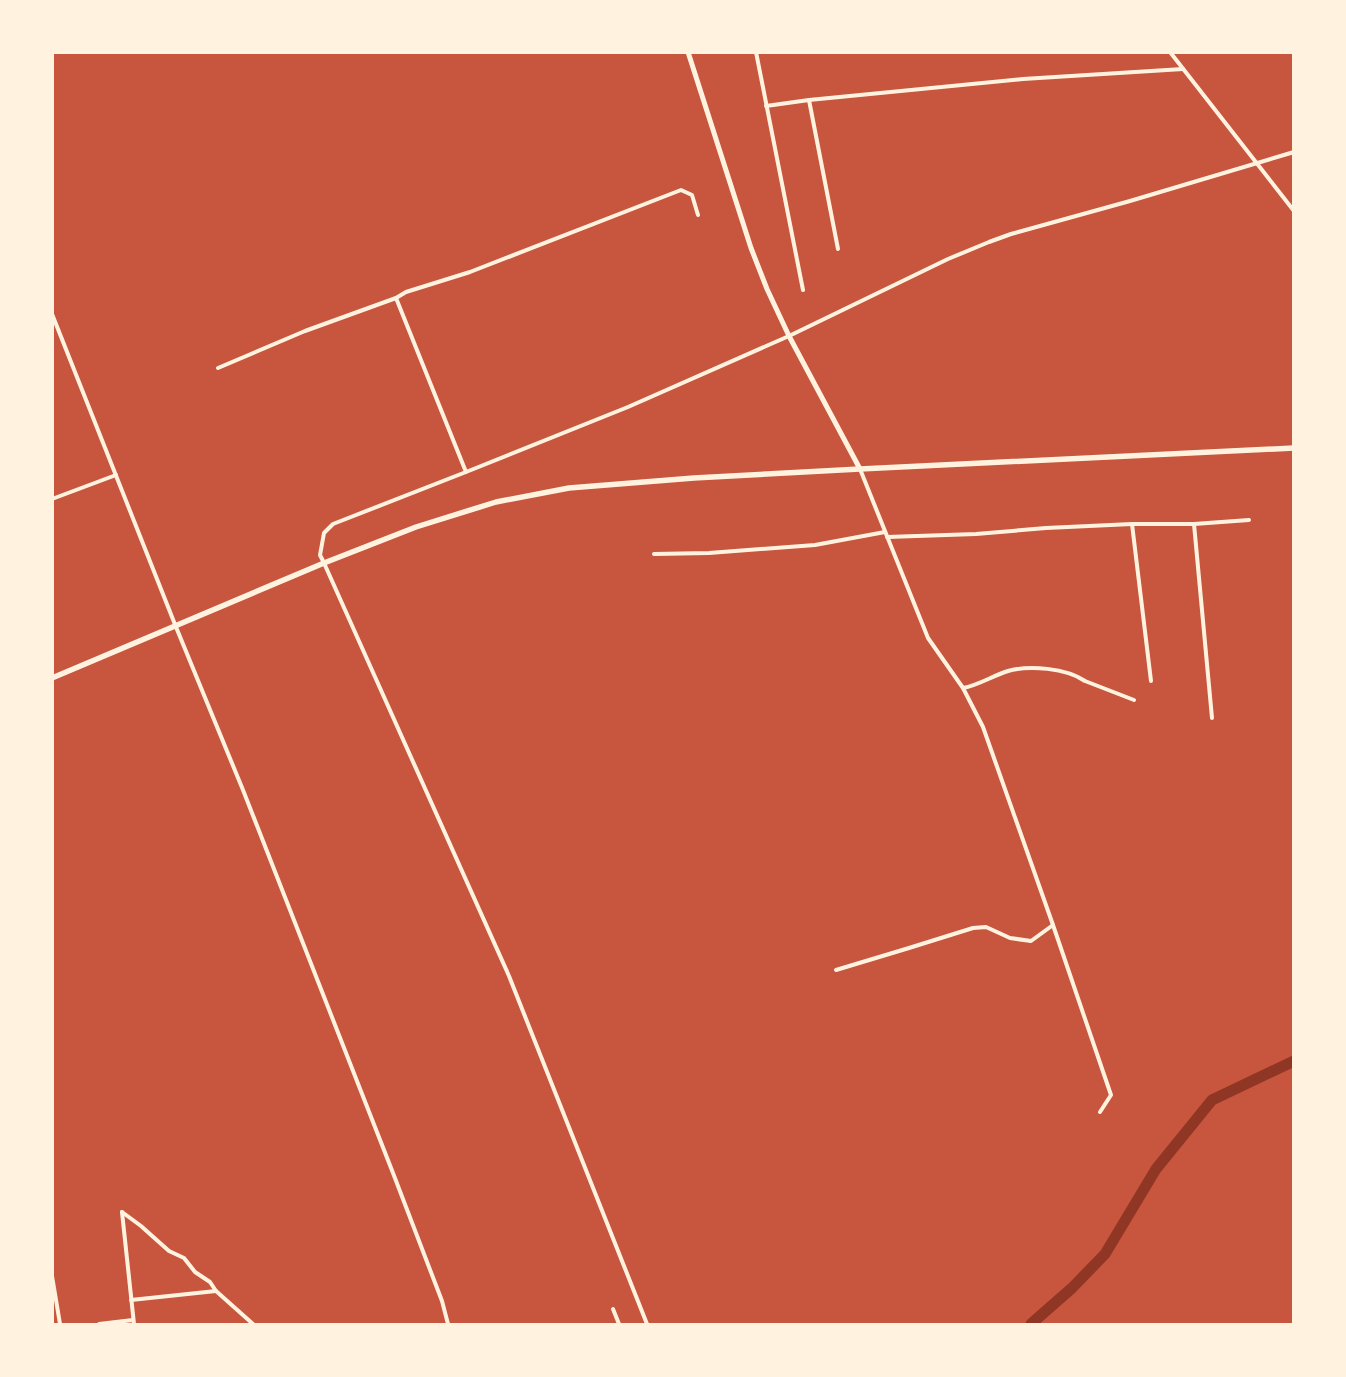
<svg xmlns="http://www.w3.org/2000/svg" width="1346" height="1377" font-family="Overpass,sans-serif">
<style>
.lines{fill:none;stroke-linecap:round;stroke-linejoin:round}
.river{stroke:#8f3625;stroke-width:11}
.minor{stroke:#fff3e0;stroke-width:4}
.secondary{stroke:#fff3e0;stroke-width:5}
.primary{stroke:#fff3e0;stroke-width:5.5}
</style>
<rect width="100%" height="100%" fill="#c8553d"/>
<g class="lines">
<path class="river" d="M1031,1324L1072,1288L1105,1254L1156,1169L1212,1100L1294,1061"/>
<g class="minor">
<path d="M756,52L803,290"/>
<path d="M1170,52L1294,211"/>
<path d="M809,100L838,249"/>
<path d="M766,106L809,100L1023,79L1183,69"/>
<path d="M396,298L466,472"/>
<path d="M52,314L176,627L243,790L393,1173L442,1301L448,1324"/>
<path d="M218,368L305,331L396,298L406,292L470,272L681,190L692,195L698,215"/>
<path d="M860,469L928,638L963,688L983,727L1053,925L1111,1095L1100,1112"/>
<path d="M52,499L116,475"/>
<path d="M1132,524L1151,681"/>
<path d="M1194,524L1212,718"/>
<path d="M887,537L976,534L1046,528L1132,524H1194L1249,520"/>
<path d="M654,554L709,553L815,545L885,532"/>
<path d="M963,688C979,685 992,676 1008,671C1029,665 1066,668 1085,681L1134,700"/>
<path d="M836,970L909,948L973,928L986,927L1010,938L1031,941L1053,925"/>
<path d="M122,1212L141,1226L169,1251L184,1258L195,1272L210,1282L216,1291L253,1324"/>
<path d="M122,1212L134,1324"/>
<path d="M52,1276L60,1324"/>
<path d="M131,1300L216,1291"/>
<path d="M1294,1308V1310"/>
<path d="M613,1309L619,1324"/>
<path d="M99,1324L133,1320"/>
<path d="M647,1324L509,976L324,563L320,555L324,533L333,524L466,472L628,407L789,336L948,259L989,242L1011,234L1130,201L1294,152"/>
</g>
<path class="secondary" d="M688,52L751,248L767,289L789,336L860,469"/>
<path class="primary" d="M52,678L324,563L416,527L496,502L569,488L694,478L860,469L1294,448"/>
</g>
<rect width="1346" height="1377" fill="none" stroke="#fff3e0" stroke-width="108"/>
</svg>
